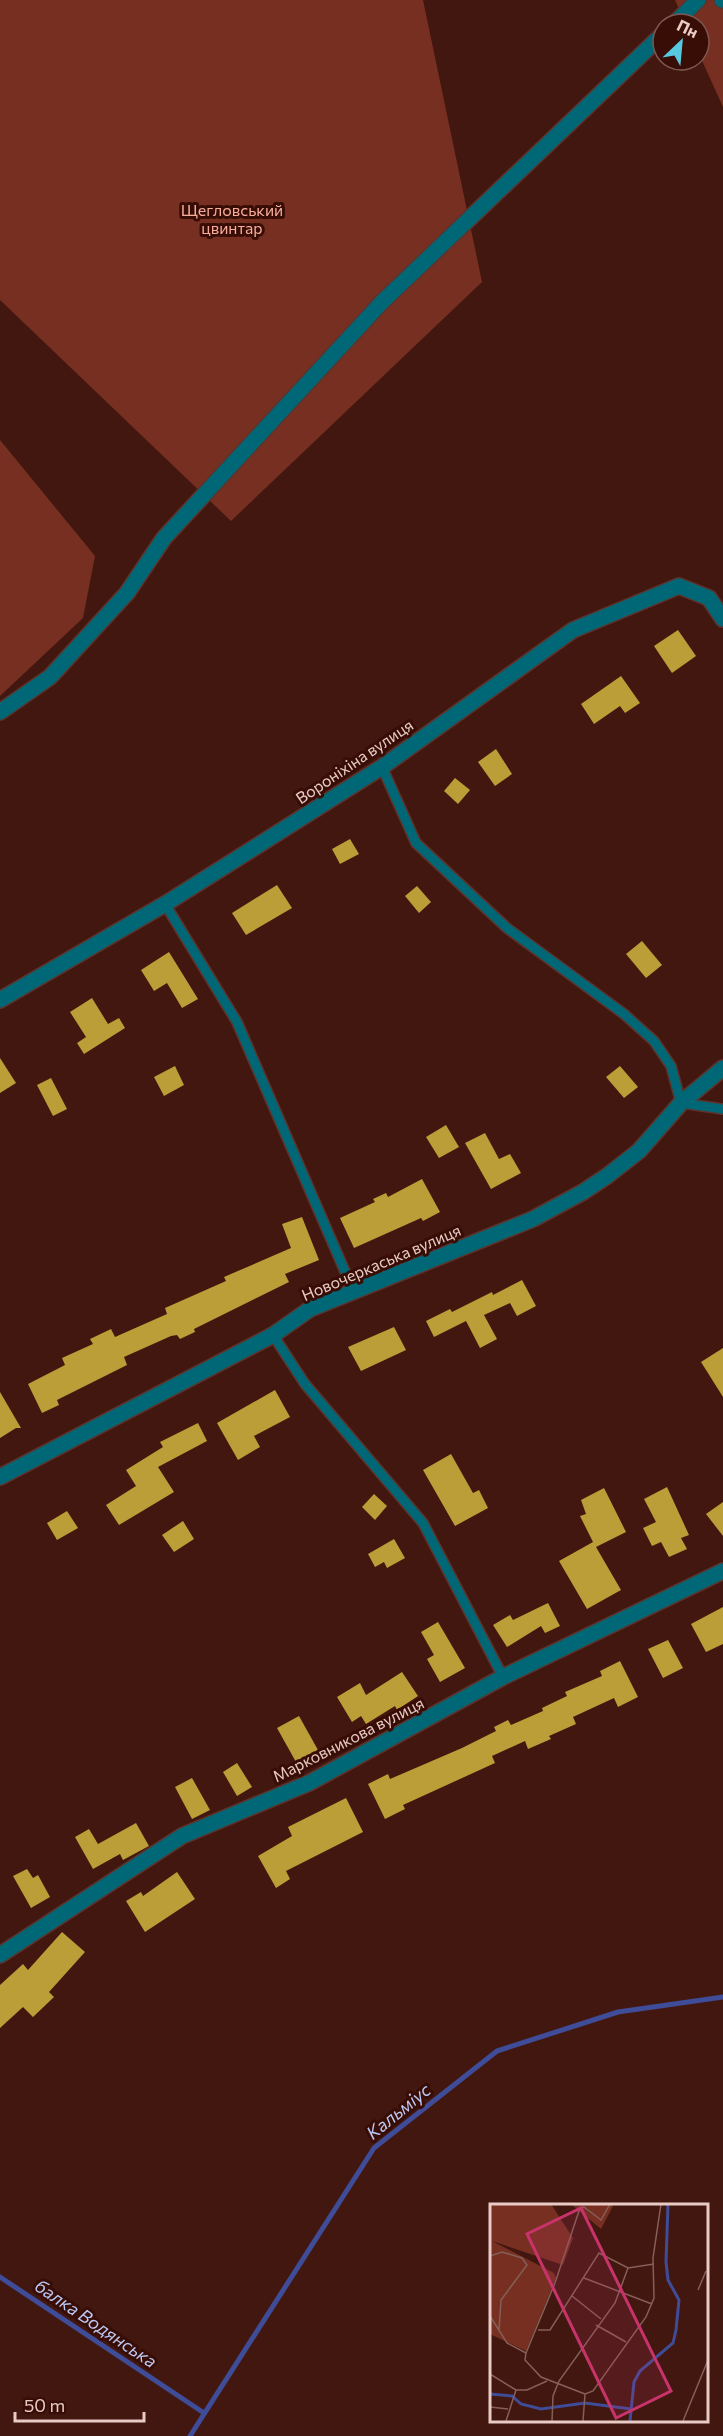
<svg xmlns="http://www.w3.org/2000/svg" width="723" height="2436" font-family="Commissioner,sans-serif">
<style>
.green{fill:#772f21}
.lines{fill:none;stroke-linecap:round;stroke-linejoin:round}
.stream{stroke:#3f4c98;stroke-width:5}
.building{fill:#bb9e37}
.service-casing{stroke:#5d342c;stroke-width:12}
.minor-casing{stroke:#5d342c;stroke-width:18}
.service{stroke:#006777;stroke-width:9}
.minor{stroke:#006777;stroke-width:15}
.labels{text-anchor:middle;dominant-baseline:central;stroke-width:6;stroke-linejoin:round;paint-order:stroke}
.park-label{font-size:16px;fill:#f8ad9c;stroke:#370d06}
.street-label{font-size:16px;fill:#e9cbc5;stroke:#370d06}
.water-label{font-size:18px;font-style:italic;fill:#bcc8f3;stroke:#370d06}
.inset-river{fill:none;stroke:#3f4c98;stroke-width:3}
.inset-road{fill:none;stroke:#855f58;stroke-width:1.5}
.view{fill:#c8336b;fill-opacity:0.15;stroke:#c8336b;stroke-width:3}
.inset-edge{fill:none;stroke:#e9cbc5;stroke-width:3}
</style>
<rect width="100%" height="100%" fill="#42170f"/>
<g class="green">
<path d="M0,0H423L482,282L231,521L0,300Z"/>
<path d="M675,0H723V107L699,54V24H686Z"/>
<path d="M0,440L95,556L83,618L0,696Z"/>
</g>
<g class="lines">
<g class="stream">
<path d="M0,2277L204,2413"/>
<path d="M190,2436L374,2148L497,2051L618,2012L723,1997"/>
</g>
</g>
<g class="building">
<path d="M678,630L696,656L672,673L654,646Z"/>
<path d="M621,676L640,703L625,713L620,706L594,724L581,704Z"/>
<path d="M496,749L512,774L495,786L478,762Z"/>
<path d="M455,778L470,790L458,804L444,791Z"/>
<path d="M350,839L359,854L340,864L332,849Z"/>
<path d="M277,885L292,908L246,935L232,913Z"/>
<path d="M417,886L431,902L419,913L405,896Z"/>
<path d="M642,941L662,965L646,978L626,954Z"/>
<path d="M169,952L198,999L182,1008L167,983L154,991L141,970Z"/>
<path d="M92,998L108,1024L119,1018L125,1028L84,1054L77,1043L86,1037L70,1012Z"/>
<path d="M0,1058L16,1083L0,1093Z"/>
<path d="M175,1066L184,1085L164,1096L154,1077Z"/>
<path d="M620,1066L638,1087L624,1098L606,1077Z"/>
<path d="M51,1078L67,1109L53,1116L37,1085Z"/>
<path d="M446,1125L459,1147L439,1158L426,1137Z"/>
<path d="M485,1133L499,1159L510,1154L521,1173L491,1189L465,1143Z"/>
<path d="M422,1179L440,1212L423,1221L421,1218L354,1248L340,1218L375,1202L373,1199L386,1193L388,1197Z"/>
<path d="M302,1217L319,1260L285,1274L289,1282L194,1329L195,1332L180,1339L177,1335L171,1336L124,1357L127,1365L57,1400L59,1405L42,1413L28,1384L65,1365L62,1358L93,1344L90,1339L111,1329L115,1337L167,1314L165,1308L226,1281L224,1277L291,1248L282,1224Z"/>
<path d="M522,1280L536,1306L517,1316L510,1303L484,1315L497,1339L480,1348L466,1321L434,1337L426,1321L450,1309L452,1312L492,1292L493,1295Z"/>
<path d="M394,1327L406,1350L361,1371L348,1347Z"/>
<path d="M723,1348V1397L701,1362Z"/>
<path d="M275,1390L290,1417L254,1436L260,1447L238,1460L217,1423Z"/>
<path d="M0,1392L21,1428H16L0,1438Z"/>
<path d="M198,1423L207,1441L158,1467L174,1492L119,1525L106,1505L136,1486L126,1470L163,1447L160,1442Z"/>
<path d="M451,1454L473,1493L479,1490L488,1508L455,1526L423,1470Z"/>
<path d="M667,1487L689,1535L681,1538L687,1549L669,1557L661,1542L652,1546L643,1528L656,1522L644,1499Z"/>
<path d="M604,1488L626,1532L596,1547L621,1590L587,1609L559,1561L593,1542L580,1516L586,1514L581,1500Z"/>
<path d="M374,1494L387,1506L375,1520L362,1507Z"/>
<path d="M723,1502V1536L706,1514Z"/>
<path d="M67,1511L78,1528L57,1540L47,1523Z"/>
<path d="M183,1521L194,1539L174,1552L162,1535Z"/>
<path d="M394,1539L405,1558L387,1568L384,1562L375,1567L368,1554Z"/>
<path d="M548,1603L560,1626L545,1633L541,1626L507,1647L493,1625L510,1615L513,1620Z"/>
<path d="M723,1607V1644L706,1652L691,1624Z"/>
<path d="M438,1622L465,1668L440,1682L427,1659L434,1655L421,1632Z"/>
<path d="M668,1640L683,1668L663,1678L648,1649Z"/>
<path d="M620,1661L638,1697L618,1707L614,1698L573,1717L576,1724L549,1736L551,1739L528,1749L525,1741L492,1756L495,1763L403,1805L405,1809L385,1819L368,1784L388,1774L390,1779L462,1748L496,1731L494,1727L508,1720L511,1725L543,1711L542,1708L567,1696L565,1692L602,1676L600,1671Z"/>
<path d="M402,1672L418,1696L397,1710L395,1706L366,1724L361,1716L352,1722L337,1697L360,1683L366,1695Z"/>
<path d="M299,1716L318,1750L296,1762L277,1728Z"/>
<path d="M237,1763L252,1787L237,1796L223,1772Z"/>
<path d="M192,1778L210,1810L192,1819L175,1787Z"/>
<path d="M346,1798L363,1832L286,1871L290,1879L276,1888L258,1856L292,1836L288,1827Z"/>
<path d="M136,1823L149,1846L123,1860L120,1854L93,1869L75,1837L89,1829L98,1844Z"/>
<path d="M27,1869L33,1878L38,1875L50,1897L31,1908L13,1876Z"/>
<path d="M177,1872L195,1899L145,1932L126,1901L141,1892L143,1896Z"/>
<path d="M62,1932L85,1952L49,1992L54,1997L33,2017L23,2007L0,2028V1985L23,1964L28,1970Z"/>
</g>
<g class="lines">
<defs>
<g id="service">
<path d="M382,767L416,843L507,928L624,1014L654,1041L671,1066L681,1103L723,1109"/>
<path d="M165,904L237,1022L353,1290"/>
<path d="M273,1335L305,1384L423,1523L503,1677"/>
</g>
<g id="minor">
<path d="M722,0H723"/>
<path d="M674,24L698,0"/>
<path d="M0,712L50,677L127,593L164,538L382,302L663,34"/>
<path d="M0,1000L165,904L382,767L573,630L679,586L709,598L723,619"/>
<path d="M0,1477L273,1335L310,1309L533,1219L583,1192L607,1176L639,1151L681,1103L723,1068"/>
<path d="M0,1955L182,1836L309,1783L503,1677L723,1571"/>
</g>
</defs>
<use href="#service" class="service-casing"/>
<use href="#minor" class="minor-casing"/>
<use href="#service" class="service"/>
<use href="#minor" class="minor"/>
</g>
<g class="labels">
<g class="park-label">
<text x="232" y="209">Щегловський<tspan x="232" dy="18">цвинтар</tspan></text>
</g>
<g class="street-label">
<text transform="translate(354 761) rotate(-34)">Вороніхіна вулиця</text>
<text transform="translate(381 1262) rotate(-23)">Новочеркаська вулиця</text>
<text transform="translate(348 1739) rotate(-27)">Марковникова вулиця</text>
</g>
<g class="water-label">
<text transform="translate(398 2111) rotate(-39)">Кальміус</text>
<text transform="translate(96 2323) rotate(34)">балка Водянська</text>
</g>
</g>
<g transform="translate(490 2204)">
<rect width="218" height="218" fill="#42170f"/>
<path d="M0,0H61L83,34L73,61L2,37L64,69L66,74L36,147L0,130ZM81,0H124L111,25Z" fill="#772f21"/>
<path class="inset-river" d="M0,190L22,192L31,200L51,205L95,199L141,205M140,217L144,178L150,167L183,139L186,126L189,96L178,76L176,58L178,0"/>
<path class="inset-road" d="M0,52L12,48L32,54L37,61L11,96L9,126M94,74L162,100M208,86L216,67M82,92L111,115M0,112L17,139L36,149L35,156L51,173L95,190M106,121L136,138M48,126H60L109,49L138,64L164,60M36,149L65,79L90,4L94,3L111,16L120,0M0,170L26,186M0,203L18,205M16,217L26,186H37L57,177M62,217L63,192L69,177L125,99L138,64M93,217L95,190L103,187L156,113L164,94L163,54L171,0M193,217L218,156"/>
<path class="view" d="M91,4L181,187L126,214L37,30Z"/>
<rect width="218" height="218" class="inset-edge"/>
</g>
<g transform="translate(681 42) rotate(26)"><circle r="28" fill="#370d06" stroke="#7e5952" stroke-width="1.5"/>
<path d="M0-4.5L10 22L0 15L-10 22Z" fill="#56c9e0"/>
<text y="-9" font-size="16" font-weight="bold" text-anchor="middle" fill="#e9cbc5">Пн</text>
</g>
<path d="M15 2412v9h129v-9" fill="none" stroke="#e9cbc5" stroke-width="3"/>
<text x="24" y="2412" font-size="18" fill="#e9cbc5" stroke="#370d06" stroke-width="4.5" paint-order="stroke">50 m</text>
</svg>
